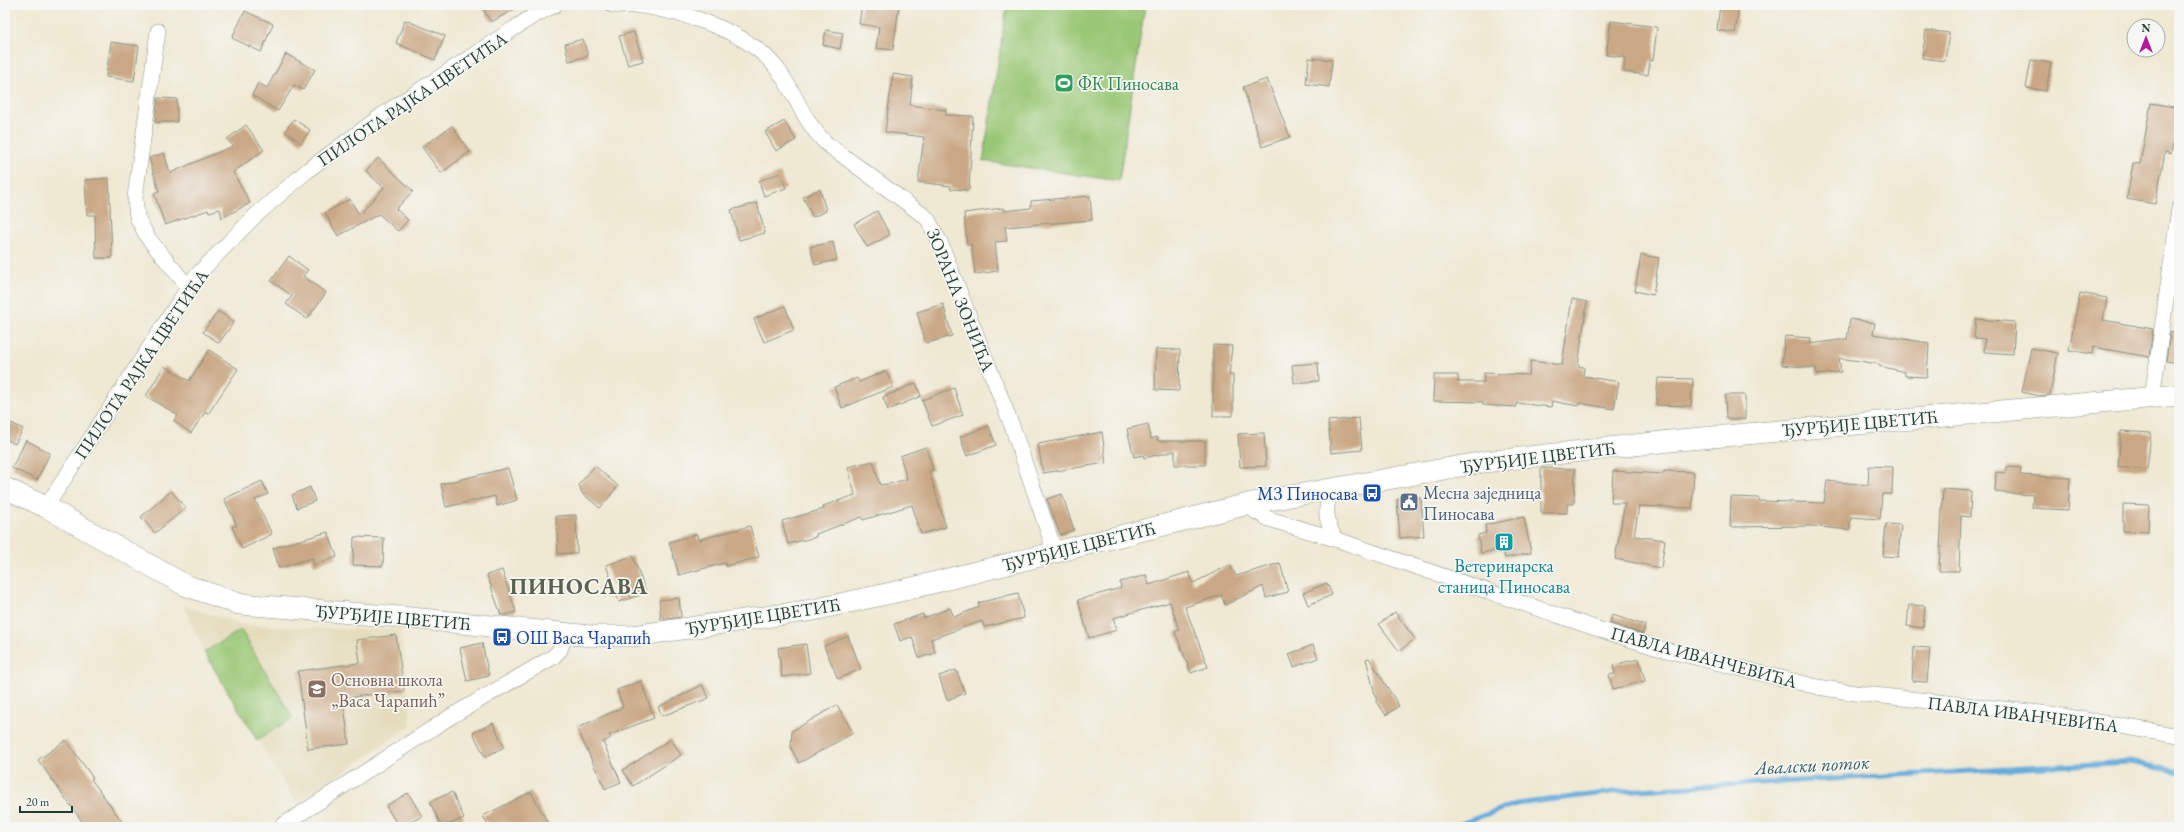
<svg xmlns="http://www.w3.org/2000/svg" width="2184" height="832" font-family="'EB Garamond',serif">
<style>
.built{fill:#e4dbba}
.green{fill:#99c775;stroke:#5c8254}
.lines{fill:none;stroke-linecap:round;stroke-linejoin:round}
.stream{stroke:#65acdc;stroke-width:5}
.building{fill:#caa885}
.street-casing{stroke:#879284;stroke-width:16}
.secondary-casing{stroke:#879284;stroke-width:22}
.street{stroke:#fff;stroke-width:15}
.secondary{stroke:#fff;stroke-width:21}
.labels{text-anchor:middle;dominant-baseline:central;stroke-width:3.5;stroke-linejoin:round;paint-order:stroke}
.leisure-label{font-size:18px;fill:#27864d;stroke:#f6f6f2;text-anchor:start}
.street-label{font-size:18px;fill:#1f3d34;stroke:#f6f6f2}
.service-label{font-size:18px;fill:#4e5e75;stroke:#f6f6f2;text-anchor:start}
.transit-label{font-size:18px;fill:#164399;stroke:#f6f6f2;text-anchor:end}
.culture-label{font-size:18px;fill:#0d838f;stroke:#f6f6f2}
.education-label{font-size:18px;fill:#785e54;stroke:#f6f6f2;text-anchor:start}
.water-label{font-size:19px;font-style:italic;fill:#345e66;stroke:#f6f6f2}
.district-label{font-size:22px;font-weight:bold;letter-spacing:1px;fill:#5b6250;stroke:#f6f6f2}
</style>
<rect width="100%" height="100%" fill="#f6f6f2"/>
<filter id="ink" filterUnits="userSpaceOnUse"><feTurbulence type="fractalNoise" baseFrequency=".025" numOctaves="2"/><feDisplacementMap in="SourceGraphic" scale="8" xChannelSelector="R" yChannelSelector="G"/><feConvolveMatrix kernelMatrix="1 2 1 2 8 2 1 2 1" color-interpolation-filters="sRGB"/></filter>
<filter id="wash" filterUnits="userSpaceOnUse"><feTurbulence type="fractalNoise" baseFrequency=".012" numOctaves="4" result="noise"/><feDisplacementMap in="SourceGraphic" scale="16" xChannelSelector="R" yChannelSelector="G"/><feGaussianBlur stdDeviation="0.9" result="paint"/><feColorMatrix in="noise" values="0 0 0 0 0 0 0 0 0 0 0 0 0 0 0 0 0 1.4 0 .05"/><feComposite in="paint" operator="in"/></filter>
<g filter="url(#wash)">
<rect width="100%" height="100%" fill="#efe8d3"/>
<path class="built" d="M184,606L245,625L352,630L401,628L411,725L297,804L204,652Z"/>
<g class="green">
<path d="M1007,5H1145L1119,181L983,161Z"/>
<path d="M241,630L293,718L257,740L204,652Z"/>
</g>
<g class="lines">
<path class="stream" d="M1451,827L1516,804L1621,791L2130,762L2179,772"/>
</g>
<g id="blocks">
<g class="building">
<path d="M481,5H522L491,22Z"/>
<path d="M862,5H899L893,50L876,48L879,27L859,24Z"/>
<path d="M1720,5H1739L1735,33L1717,30Z"/>
<path d="M245,11L273,24L261,52L232,38Z"/>
<path d="M405,20L445,36L435,60L396,43Z"/>
<path d="M1611,21L1657,27L1653,61L1650,60L1648,75L1624,72L1625,57L1606,55Z"/>
<path d="M826,30L843,33L840,49L823,45Z"/>
<path d="M1926,30L1949,33L1945,61L1922,58Z"/>
<path d="M634,32L643,61L628,65L619,36Z"/>
<path d="M583,39L588,56L569,61L565,44Z"/>
<path d="M111,42L139,46L134,81L106,77Z"/>
<path d="M286,54L315,70L303,90L294,85L278,111L252,95L258,83L267,88Z"/>
<path d="M1309,58L1332,60L1329,87L1306,84Z"/>
<path d="M2031,60L2051,63L2046,91L2026,88Z"/>
<path d="M893,74L913,77L910,105L946,110V115L973,116L969,190L950,189L951,186L918,182L924,137L885,132Z"/>
<path d="M1267,79L1290,137L1262,147L1243,87Z"/>
<path d="M158,98L177,99V122H155Z"/>
<path d="M2151,103L2179,108L2171,154L2165,152L2155,204L2127,199L2133,163L2140,164Z"/>
<path d="M294,119L310,130L301,143L285,131Z"/>
<path d="M784,121L796,140L776,151L765,132Z"/>
<path d="M246,125L264,150L233,172L250,203L222,218L220,209L209,212L208,210L165,225L154,193L159,191L149,158L164,153L170,173L233,146L227,139Z"/>
<path d="M452,126L470,152L441,173L422,147Z"/>
<path d="M378,158L413,191L396,209L408,220L398,231L379,214L338,236L325,213L350,199L359,215L384,188L366,171Z"/>
<path d="M780,173L786,188L764,196L759,181Z"/>
<path d="M109,178L112,258H96L95,215H87L85,180Z"/>
<path d="M820,189L826,211L813,217L803,197Z"/>
<path d="M1090,196L1092,220L1005,227L1007,241L995,242L998,271L975,274L971,244L967,245L964,213L1003,208L1004,211L1031,208V201Z"/>
<path d="M757,203L765,233L739,240L731,210Z"/>
<path d="M877,211L890,235L867,247L854,224Z"/>
<path d="M833,242L837,260L815,265L810,247Z"/>
<path d="M1641,255L1659,258L1653,295L1635,291Z"/>
<path d="M289,256L308,270L303,276L326,293L307,319L286,304L292,296L271,281Z"/>
<path d="M2080,293L2107,298L2103,320L2153,329L2149,357L2093,347L2092,354L2069,350Z"/>
<path d="M1572,299L1587,302L1578,366L1584,367L1583,376L1619,382L1614,409L1579,403L1578,406L1552,401L1551,407L1516,403V407L1483,405V402L1433,401L1434,375H1458V382H1484V373L1529,375L1531,361L1562,365Z"/>
<path d="M943,304L952,336L926,343L917,312Z"/>
<path d="M785,306L794,330L764,342L754,319Z"/>
<path d="M218,311L234,322L219,343L203,332Z"/>
<path d="M1850,319L1875,323L1873,334L1929,343L1927,377L1905,376V372L1879,366V364L1839,358L1841,372L1817,375L1816,368L1782,365L1785,336L1811,338L1810,344L1847,339Z"/>
<path d="M1976,319L2015,322L2013,354L1984,352L1985,339L1974,338Z"/>
<path d="M2170,332L2179,334V363L2166,361Z"/>
<path d="M1213,345L1232,346L1229,375H1233V416H1213Z"/>
<path d="M2031,348L2058,353L2050,395L2039,396L2022,392Z"/>
<path d="M1156,349L1180,350L1179,391L1155,390Z"/>
<path d="M209,350L238,369L208,414L206,411L191,433L174,421L178,415L146,396L164,366L189,381Z"/>
<path d="M1318,363L1319,381L1294,383L1292,365Z"/>
<path d="M886,371L893,387L842,408L834,387L857,378L859,382Z"/>
<path d="M1658,378L1693,379L1691,406L1656,405Z"/>
<path d="M916,383L921,396L888,410L883,397Z"/>
<path d="M954,388L963,415L932,426L922,400Z"/>
<path d="M1725,395H1745V419H1726Z"/>
<path d="M1359,418L1362,450L1331,453L1328,421Z"/>
<path d="M5,420L23,429L15,444L5,439Z"/>
<path d="M1148,424L1151,439L1157,437L1158,441H1205V465H1175V451L1144,458L1143,455L1134,457L1127,429Z"/>
<path d="M989,426L996,445L967,456L960,437Z"/>
<path d="M2121,431L2151,433L2147,470L2118,467Z"/>
<path d="M1102,432L1106,463L1043,473L1038,444Z"/>
<path d="M1264,433L1266,466L1240,467L1238,434Z"/>
<path d="M26,440L50,453L37,480L12,468Z"/>
<path d="M926,447L933,470L929,471L946,527L921,534L912,505L863,520L862,517L816,534V537L788,544L782,521L824,509L823,506L855,495L848,467L873,461L880,485L893,483L907,479L900,456Z"/>
<path d="M595,466L618,486L600,508L582,493L579,484Z"/>
<path d="M1869,466L1893,467L1892,494H1882L1880,519L1851,517L1849,530L1813,526L1730,527L1731,497L1759,498V501L1824,503L1827,481L1868,485Z"/>
<path d="M2006,467L2021,468L2020,475L2070,478L2068,510L2032,508L2033,495L1995,492L1996,472L2005,473Z"/>
<path d="M508,468L517,500L497,506L495,496L446,507L441,484Z"/>
<path d="M1541,468L1575,469L1574,504H1567V513H1541Z"/>
<path d="M1613,471L1664,474V471L1694,472L1692,508L1639,506L1634,536L1665,540L1661,568L1615,559L1625,503H1611Z"/>
<path d="M262,481L268,494L255,500L272,534L242,549L232,527L237,525L224,499Z"/>
<path d="M310,487L315,501L297,508L292,495Z"/>
<path d="M1943,489L1971,491L1970,517L1961,516L1959,571H1939Z"/>
<path d="M171,491L186,508L155,533L141,517Z"/>
<path d="M1062,494L1074,530L1060,535L1047,499Z"/>
<path d="M1421,498L1424,536L1400,538L1397,499Z"/>
<path d="M2123,504L2149,505L2148,532L2123,531Z"/>
<path d="M576,515L577,553L558,554L556,516Z"/>
<path d="M1524,517L1531,553L1505,558L1503,549L1481,553L1478,535L1486,533L1485,525Z"/>
<path d="M1886,524L1901,525L1898,557L1883,556Z"/>
<path d="M750,526L759,557L726,566L725,563L679,575L669,542L697,534L698,540Z"/>
<path d="M328,532L337,557L314,565L312,558L279,568L273,548Z"/>
<path d="M354,537L384,538L383,566L353,565Z"/>
<path d="M633,556L646,593L619,602L606,565Z"/>
<path d="M1280,563L1288,592L1266,598L1263,586L1225,605L1221,595L1185,607L1208,667L1191,673L1175,632L1179,630L1170,602L1113,618L1117,630L1089,638L1078,600L1121,588L1120,582L1146,575L1149,585L1189,572L1193,583L1230,565L1236,576Z"/>
<path d="M502,570L516,612L505,615H501L487,575Z"/>
<path d="M1327,583L1332,595L1308,605L1303,593Z"/>
<path d="M1018,593L1024,618L984,627L982,621L931,639L935,653L919,658L912,637L900,641L894,624L923,614L924,618L950,608L954,617L979,607L978,603Z"/>
<path d="M679,598L681,617L661,620L659,600Z"/>
<path d="M1909,605L1925,606L1923,628L1907,626Z"/>
<path d="M1395,612L1415,639L1399,651L1379,624Z"/>
<path d="M1612,615L1645,625L1643,634L1610,623Z"/>
<path d="M396,635L404,691L343,698L349,744L308,749L298,671L360,663L357,640Z"/>
<path d="M848,636L861,669L838,679L824,646Z"/>
<path d="M482,643L489,676L467,681L460,648Z"/>
<path d="M806,644L810,673L782,677L778,648Z"/>
<path d="M1313,645L1318,658L1294,667L1289,654Z"/>
<path d="M1914,647L1930,648L1927,682L1912,681Z"/>
<path d="M1369,658L1399,706L1386,715L1377,702L1366,659Z"/>
<path d="M1639,659L1645,681L1613,689L1609,675L1615,674L1613,665Z"/>
<path d="M956,670L965,693L947,700L939,676Z"/>
<path d="M641,681L654,718L609,735L611,738L603,742L621,782L605,789L577,728L623,707L617,690Z"/>
<path d="M702,685L709,698L662,716L658,707Z"/>
<path d="M837,705L853,733L799,763L791,748L792,731Z"/>
<path d="M493,723L504,747L485,757L473,733Z"/>
<path d="M671,739L681,755L633,786L623,770Z"/>
<path d="M66,740L93,778L91,779L126,827H86L38,760Z"/>
<path d="M452,792L464,818L442,827L430,802Z"/>
<path d="M531,792L550,827H489L483,816Z"/>
<path d="M408,793L422,816L402,827H399L386,806Z"/>
</g>
</g>
</g>
<g filter="url(#ink)">
<use href="#blocks" fill-opacity="0" stroke="#879284" stroke-width="1"/>
<g class="lines">
<defs>
<g id="street">
<path d="M612,5C624,6 637,5 649,7C692,15 751,33 778,70C797,95 803,122 827,144L927,218L940,242L1012,426L1055,552"/>
<path d="M158,31L135,197L137,217L148,238L188,287"/>
<path d="M2152,398L2179,209"/>
<path d="M1331,489C1324,508 1326,522 1335,539"/>
<path d="M1252,503L1255,511L1269,519L1335,539L1598,629L1658,648L1711,661L1818,687L1855,693L2051,714L2179,736"/>
<path d="M46,507L195,277L255,216L308,170L385,113L533,16L555,5"/>
<path d="M280,827L450,717L553,657L560,650L565,634"/>
</g>
<path id="secondary" d="M5,488L46,507L185,585L239,604L401,617L591,636H633L813,610L900,591L1252,503L1484,462L1679,440L2179,395"/>
</defs>
<use href="#street" class="street-casing"/>
<use href="#secondary" class="secondary-casing"/>
<use href="#street" class="street"/>
<use href="#secondary" class="secondary"/>
</g>
</g>
<defs>
<symbol id="stadium-square" viewBox="-11 -11 22 22"><rect x="-9" y="-9" width="18" height="18" rx="4" fill="#2e9e5b" stroke="#f6f6f2"/><path d="M0-5a6.5 5 0 1 0 0 10a6.5 5 0 1 0 0-10ZM-3.5-1.8h7v3.6h-7Z" fill="#fff"/></symbol>
<symbol id="bus-square" viewBox="-11 -11 22 22"><rect x="-9" y="-9" width="18" height="18" rx="4" fill="#1a4fb4" stroke="#f6f6f2"/><path d="M-5-6H5V4H4V6H2V4H-2V6H-4V4H-5ZM-3.5-4V0h7V-4ZM-3.5 1.2v1.5H-2V1.2ZM2 1.2v1.5H3.5V1.2Z" fill="#fff"/></symbol>
<symbol id="civic-square" viewBox="-11 -11 22 22"><rect x="-9" y="-9" width="18" height="18" rx="4" fill="#5c6f8a" stroke="#f6f6f2"/><path d="M-.6-6.5H3V-4.5H.6V-3L4-1V1h2V6H-6V1h2V-1L-.6-3ZM-1.2 2.5V6h2.4V2.5Z" fill="#fff"/></symbol>
<symbol id="building-square" viewBox="-11 -11 22 22"><rect x="-9" y="-9" width="18" height="18" rx="4" fill="#0f9aa8" stroke="#f6f6f2"/><path d="M-4-6H4V6H1V3H-1V6H-4ZM-2.5-4.3h1.7v1.8h-1.7ZM.8-4.3h1.7v1.8H.8ZM-2.5-1h1.7V.8h-1.7ZM.8-1h1.7V.8H.8Z" fill="#fff"/></symbol>
<symbol id="school-square" viewBox="-11 -11 22 22"><rect x="-9" y="-9" width="18" height="18" rx="4" fill="#8d6e63" stroke="#f6f6f2"/><path d="M0-5L7-2L0 1L-7-2ZM-4 1L0 2.5L4 1V4Q0 6-4 4Z" fill="#fff"/></symbol>
</defs>
<g fill-rule="evenodd">
<use href="#stadium-square" x="1053" y="72" width="22" height="22"/>
<use href="#bus-square" x="1361" y="482" width="22" height="22"/>
<use href="#civic-square" x="1398" y="491" width="22" height="22"/>
<use href="#building-square" x="1493" y="531" width="22" height="22"/>
<use href="#bus-square" x="491" y="626" width="22" height="22"/>
<use href="#school-square" x="306" y="678" width="22" height="22"/>
</g>
<g class="labels">
<g class="leisure-label">
<text x="1078" y="83">ФК Пиносава</text>
</g>
<g class="street-label">
<text transform="translate(412 99) rotate(-34)">ПИЛОТА РАЈКА ЦВЕТИЋА</text>
<text transform="translate(961 300) rotate(68)">ЗОРАНА ЗОНИЋА</text>
<text transform="translate(141 364) rotate(-56)">ПИЛОТА РАЈКА ЦВЕТИЋА</text>
<text transform="translate(1860 423) rotate(-5)">ЂУРЂИЈЕ ЦВЕТИЋ</text>
<text transform="translate(1538 457) rotate(-7)">ЂУРЂИЈЕ ЦВЕТИЋ</text>
<text transform="translate(1079 546) rotate(-14)">ЂУРЂИЈЕ ЦВЕТИЋ</text>
<text transform="translate(763 616) rotate(-9)">ЂУРЂИЈЕ ЦВЕТИЋ</text>
<text transform="translate(393 617) rotate(5)">ЂУРЂИЈЕ ЦВЕТИЋ</text>
<text transform="translate(1704 657) rotate(15)">ПАВЛА ИВАНЧЕВИЋА</text>
<text transform="translate(2023 714) rotate(7)">ПАВЛА ИВАНЧЕВИЋА</text>
</g>
<g class="service-label">
<text x="1423" y="492">Месна заједница<tspan x="1423" dy="21">Пиносава</tspan></text>
</g>
<g class="transit-label">
<text x="1358" y="493">МЗ Пиносава</text>
<text x="516" y="637" text-anchor="start">ОШ Васа Чарапић</text>
</g>
<g class="culture-label">
<text x="1504" y="565">Ветеринарска<tspan x="1504" dy="21">станица Пиносава</tspan></text>
</g>
<g class="education-label">
<text x="331" y="679">Основна школа<tspan x="331" dy="21">„Васа Чарапић”</tspan></text>
</g>
<g class="water-label">
<text transform="translate(1812 765) rotate(-3)">Авалски поток</text>
</g>
<g class="district-label">
<text x="579" y="586">ПИНОСАВА</text>
</g>
</g>
<rect width="2184" height="832" fill="none" stroke="#f6f6f2" stroke-width="20"/>
<g transform="translate(2146 38)"><circle r="19" fill="#f6f6f2" stroke="#a0aca6"/>
<path d="M0-3L7 15L0 10L-7 15Z" fill="#b5179e"/>
<text y="-6" font-size="11" font-weight="bold" text-anchor="middle" fill="#1f3d34">N</text>
</g>
<path d="M20 806v6h52v-6" fill="none" stroke="#1f3d34" stroke-width="2"/>
<text x="26" y="806" font-size="12" fill="#1f3d34" stroke="#f6f6f2" stroke-width="3" paint-order="stroke">20 m</text>
</svg>
